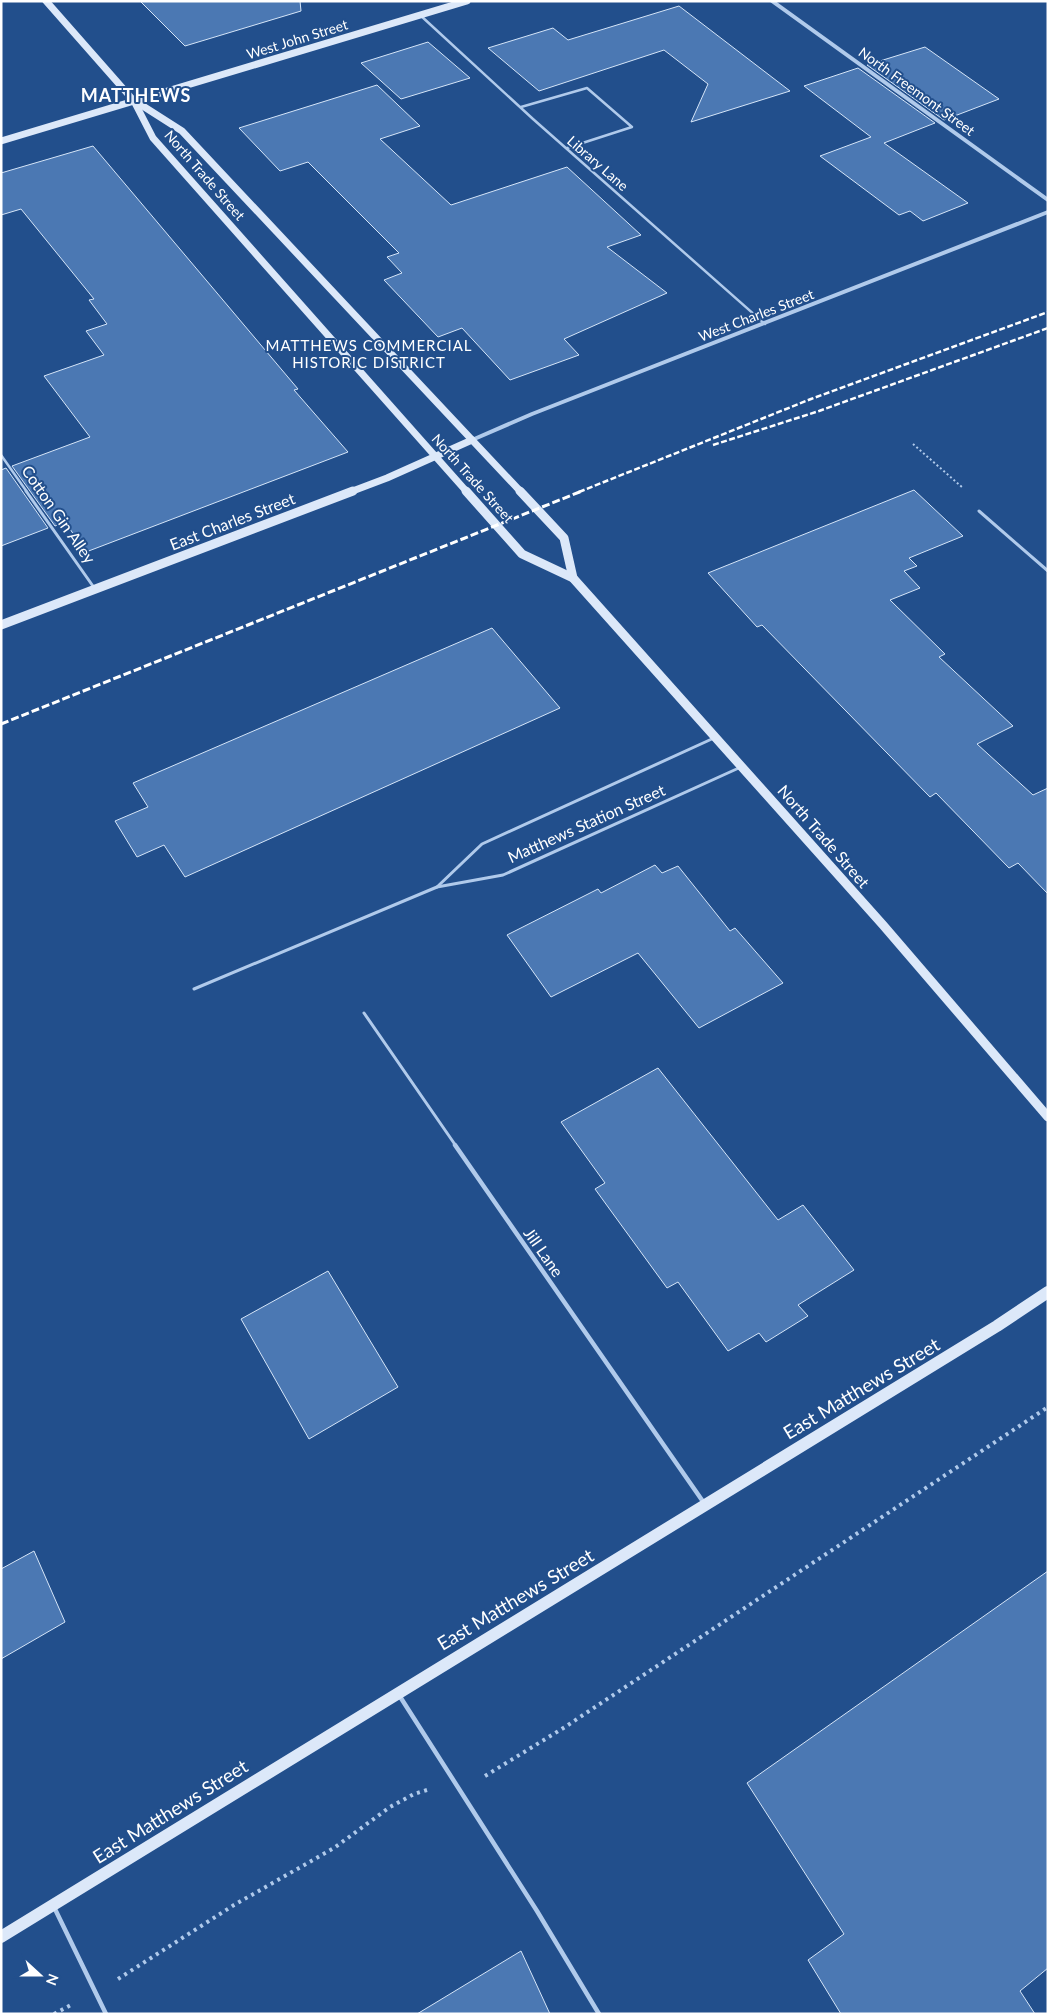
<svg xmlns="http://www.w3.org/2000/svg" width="1049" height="2015" font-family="Lato,sans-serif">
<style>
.building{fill:#4b78b3;stroke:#d5e5f8}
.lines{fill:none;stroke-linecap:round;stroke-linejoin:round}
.path-far1{stroke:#b0caeb;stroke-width:2;stroke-dasharray:2 2.5;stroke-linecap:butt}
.path{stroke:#b0caeb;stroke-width:4;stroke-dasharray:3 4.5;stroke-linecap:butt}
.lane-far2{stroke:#b0caeb;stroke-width:2.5}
.lane-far1{stroke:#b0caeb;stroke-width:3}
.lane{stroke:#b0caeb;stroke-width:4.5}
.street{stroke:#b0caeb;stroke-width:4}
.secondary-far2{stroke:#dce8f9;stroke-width:7}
.secondary-far1{stroke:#dce8f9;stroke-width:9}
.secondary{stroke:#dce8f9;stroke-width:12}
.rail-far1{stroke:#fff;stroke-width:2.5;stroke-dasharray:6 2.5;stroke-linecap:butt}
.rail{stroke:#fff;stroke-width:3;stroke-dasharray:8 3;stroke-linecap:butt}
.labels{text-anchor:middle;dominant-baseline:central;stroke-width:4;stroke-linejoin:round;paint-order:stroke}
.far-street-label{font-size:14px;fill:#fff;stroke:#224f8c}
.far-neighbourhood-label{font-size:15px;letter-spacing:1px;fill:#fff;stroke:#224f8c}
.street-label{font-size:16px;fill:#fff;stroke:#224f8c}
.far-district-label{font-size:18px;font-weight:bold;letter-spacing:1px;fill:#fff;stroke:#224f8c}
.near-street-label{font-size:19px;fill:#fff;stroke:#224f8c}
</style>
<rect width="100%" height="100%" fill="#224f8c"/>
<g class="building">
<path d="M140,1H300L301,11L185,46Z"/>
<path d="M679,6L790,91L691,122L708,84L664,50L539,91L488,48L553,28L568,40Z"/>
<path d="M428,42L470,78L401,99L361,63Z"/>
<path d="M925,47L999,99L944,120L867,65Z"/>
<path d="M858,68L935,123L884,143L968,203L923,221L910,211L899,215L820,156L871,137L804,86Z"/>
<path d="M377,85L420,126L380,139L451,205L567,167L641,235L607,247L667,293L564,339L579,355L510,380L462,328L438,337L384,280L402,273L387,257L399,253L308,162L280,171L239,128Z"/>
<path d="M93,146L298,389L294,390L348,452L86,552L65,522L55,526L12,466L90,437L44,376L104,355L86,331L107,324L89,300L94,299L21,209L1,215V173Z"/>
<path d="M6,468L48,528L1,546V470Z"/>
<path d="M914,490L963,536L909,558L917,566L904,571L920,588L890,600L945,654L939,657L1013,726L977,744L1033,795L1048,788V894L1018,863L1009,868L936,793L930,797L762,625L757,627L708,573Z"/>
<path d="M492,628L560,708L185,877L164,845L137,857L115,821L148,807L133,783Z"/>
<path d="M655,865L662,873L678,866L730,931L735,928L783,983L699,1028L638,953L551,997L507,935L598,889L601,893Z"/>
<path d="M658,1068L778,1220L803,1205L854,1270L798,1305L808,1316L766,1342L759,1333L728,1351L678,1282L667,1288L595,1189L605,1183L561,1122Z"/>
<path d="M328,1271L398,1387L309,1439L241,1319Z"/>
<path d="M34,1551L65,1622L1,1659V1569Z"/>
<path d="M1048,1571V1968L1020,1991L1035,2014H841L808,1960L844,1934L747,1783Z"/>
<path d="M521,1951L550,2014H417Z"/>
</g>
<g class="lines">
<path class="path-far1" d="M913,444L963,488"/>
<g class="path">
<path d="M485,1776L565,1727L1048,1407"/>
<path d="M118,1979L234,1905L334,1848L390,1807L414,1794L427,1790"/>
<path d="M54,2014L71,2005"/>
</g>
<g class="lane-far2">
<path d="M420,15L533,119L765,324"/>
<path d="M521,107L587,88L632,127L567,148"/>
<path d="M1,455L27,492"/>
</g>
<g class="lane-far1">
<path d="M26,491L95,589"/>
<path d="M979,511L1048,571"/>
<path d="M437,887L482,844L714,738"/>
<path d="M194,989L437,887L503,875L741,767"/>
<path d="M364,1013L456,1146"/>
</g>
<g class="lane">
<path d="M455,1145L704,1503"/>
<path d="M399,1695L537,1911L599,2014"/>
<path d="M54,1907L106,2014"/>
</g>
<g class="street">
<path d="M772,1L1048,200"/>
<path d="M472,440L532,414L1048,212"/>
</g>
<g class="secondary-far2">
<path d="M46,1L134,101L153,138L467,492"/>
<path d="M135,101L182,131L521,492"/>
<path d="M1,141L467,1"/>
<path d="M350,492L387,478L472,440"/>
</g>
<g class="secondary-far1">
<path d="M466,491L522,554L573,578L883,925L1048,1117"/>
<path d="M520,491L564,538L573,578"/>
<path d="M1,625L353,491"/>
</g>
<path class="secondary" d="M1,1937L997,1326L1048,1292"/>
<g class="rail-far1">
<path d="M713,445L819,411L1048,328"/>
<path d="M579,492L811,399L1048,312"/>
</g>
<path class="rail" d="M1,724L582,491"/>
</g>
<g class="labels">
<g class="far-street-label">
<text transform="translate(297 39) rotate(-17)">West John Street</text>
<text transform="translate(917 91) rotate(36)">North Freemont Street</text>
<text transform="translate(598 163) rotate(41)">Library Lane</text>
<text transform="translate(205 175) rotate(49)">North Trade Street</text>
<text transform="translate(756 315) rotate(-21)">West Charles Street</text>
<text transform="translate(473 478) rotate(48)">North Trade Street</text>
</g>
<g class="far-neighbourhood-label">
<text x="369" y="345">MATTHEWS COMMERCIAL<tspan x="369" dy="17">HISTORIC DISTRICT</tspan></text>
</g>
<g class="street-label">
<text transform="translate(59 514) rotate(55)">Cotton Gin Alley</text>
<text transform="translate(232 521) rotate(-21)">East Charles Street</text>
<text transform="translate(586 823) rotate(-24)">Matthews Station Street</text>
<text transform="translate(824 836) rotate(49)">North Trade Street</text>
<text transform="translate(544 1252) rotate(55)">Jill Lane</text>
</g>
<g class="far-district-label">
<text x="136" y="95">MATTHEWS</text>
</g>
<g class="near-street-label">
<text transform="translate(861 1388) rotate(-31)">East Matthews Street</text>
<text transform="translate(515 1599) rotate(-31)">East Matthews Street</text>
<text transform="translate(170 1811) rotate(-32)">East Matthews Street</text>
</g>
</g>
<rect width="1049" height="2015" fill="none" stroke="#ffffff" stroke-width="5"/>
<g transform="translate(40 1975) rotate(111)" stroke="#224f8c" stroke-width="4" paint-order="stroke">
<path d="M0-4L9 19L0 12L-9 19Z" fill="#ffffff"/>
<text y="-8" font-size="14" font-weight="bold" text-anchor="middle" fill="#ffffff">N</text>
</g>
</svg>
